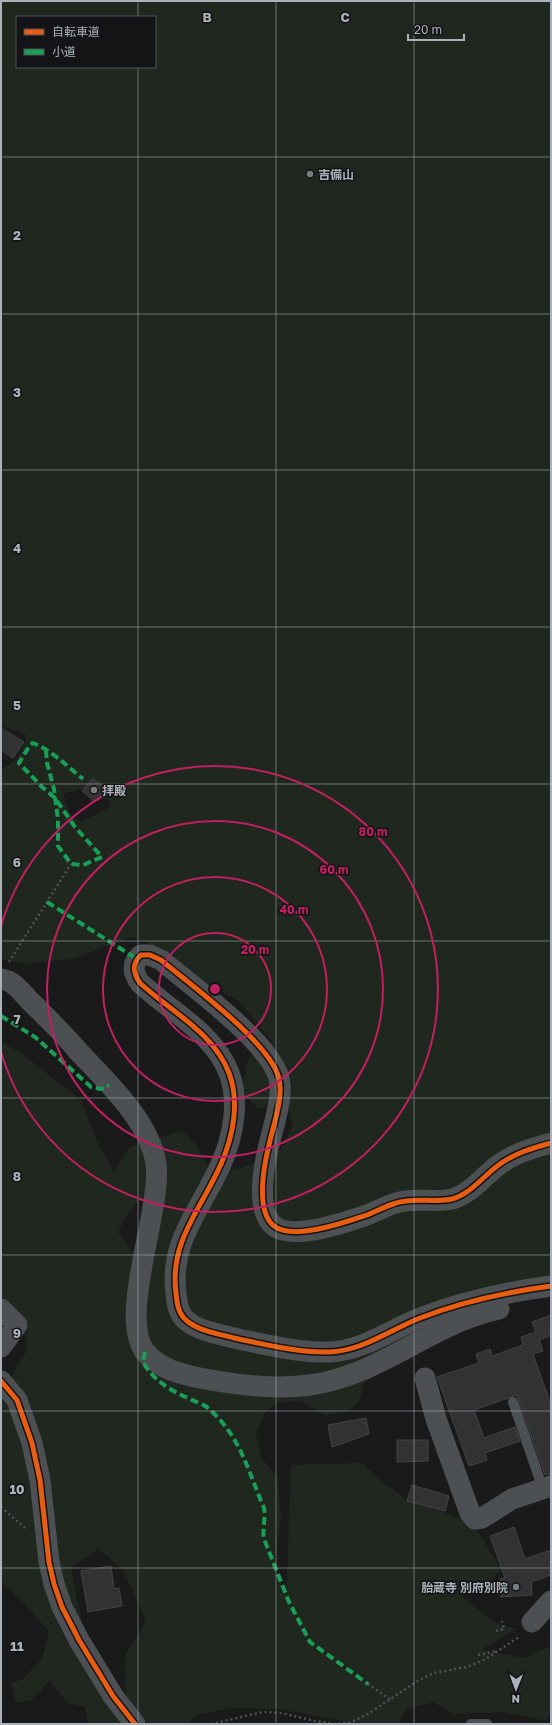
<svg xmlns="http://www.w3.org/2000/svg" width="552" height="1725" font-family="'Golos Text','Noto Sans JP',sans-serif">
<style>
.green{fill:#1f271f;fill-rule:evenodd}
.building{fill:#323232;stroke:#424446}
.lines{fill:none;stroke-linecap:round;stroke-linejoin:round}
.path{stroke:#505154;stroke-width:2.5;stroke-dasharray:2 3;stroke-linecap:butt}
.lane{stroke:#4d5053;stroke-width:10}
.street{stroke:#4d5053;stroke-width:21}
.quiet{stroke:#1a9f57;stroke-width:4;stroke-dasharray:8 4;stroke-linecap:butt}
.cycleway-casing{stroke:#141416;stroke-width:8}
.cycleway{stroke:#e95d12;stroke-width:5}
.grid{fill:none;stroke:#abb2bb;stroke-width:1;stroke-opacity:0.55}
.ring{fill:none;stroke:#c12060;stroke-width:2}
.poi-dot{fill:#787d83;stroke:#141416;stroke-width:1.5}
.labels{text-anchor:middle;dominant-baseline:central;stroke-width:3;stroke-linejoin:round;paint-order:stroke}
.poi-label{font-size:12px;font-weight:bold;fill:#abb2bb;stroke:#141416;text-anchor:start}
.grid-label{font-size:13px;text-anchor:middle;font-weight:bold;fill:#abb2bb;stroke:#141416;stroke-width:3;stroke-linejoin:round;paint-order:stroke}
.centre{fill:#c12060;stroke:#141416;stroke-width:2}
.ring-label{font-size:12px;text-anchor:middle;font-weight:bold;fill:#c12060;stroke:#141416;stroke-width:3;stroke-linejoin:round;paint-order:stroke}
</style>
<rect width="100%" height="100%" fill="#1a1a1a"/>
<path class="green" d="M1,1H551V1277L462,1320L449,1339L419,1353L377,1369L364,1383L360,1400L350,1410L325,1415L301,1401L278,1403L265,1413L256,1435L261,1457L278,1479L281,1518L274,1569L285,1591L287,1582L291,1465L362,1463L385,1485L394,1489L405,1500L455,1516L475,1527L501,1569L490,1581L465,1586L458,1593L493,1622L516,1629L481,1650L524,1658L551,1646V1713L547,1721L502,1712L454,1714L433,1702L406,1709L399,1724H347L340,1720L280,1709L232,1708L195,1715L188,1724H148L130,1711L125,1686L126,1654L146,1620L123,1570L99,1549L71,1568L82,1623L122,1724H88L85,1707L68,1703L49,1681L32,1700L16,1703L11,1683L23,1679L42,1658L49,1632L27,1606L1,1581V1394L27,1350L26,1321L1,1296V1042L21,1053L81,1100L98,1144L114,1172L131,1146L182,1131L197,1146L210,1170L240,1169L280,1151L292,1127L288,1106L258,1108L241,1092L248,1059L272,1041L238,1001L193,975L161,948L131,937L76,958L27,964L1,959V770C17,760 24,755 26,735L4,726L1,727ZM17,17H155V67H17ZM80,789L109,800L110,807L81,822L70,814L63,794ZM140,1199L161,1208L137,1259L118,1232L128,1213Z"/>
<g class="building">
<path d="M1,728L24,742L13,758L1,750Z"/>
<path d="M93,778L105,789L95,802L82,791Z"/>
<path d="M551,1315V1335L539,1340L543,1351L533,1354L551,1405V1474L545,1475L517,1395L474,1410L484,1438L515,1427L520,1441L485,1453L487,1460L469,1466L437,1377L479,1363L476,1354L490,1349L492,1356L523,1345L521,1337L536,1332L532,1322Z"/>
<path d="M366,1418L369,1434L332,1447L328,1425Z"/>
<path d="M397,1440H428V1461L397,1462Z"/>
<path d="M412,1485L449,1496L445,1511L407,1501Z"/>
<path d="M514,1527L525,1559L551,1550V1575L531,1582L532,1595L501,1597L500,1579L505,1578L490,1536Z"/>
<path d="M111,1566L114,1589L119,1588L122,1606L88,1612L81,1571Z"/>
</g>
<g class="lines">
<g class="path">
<path d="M9,962L71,864"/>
<path d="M1,1507L25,1528"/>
<path d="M496,1631L504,1629L502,1621"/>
<path d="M478,1655L496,1651"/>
<path d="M368,1684L390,1699"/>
<path d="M211,1724L263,1712L281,1713L315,1721L336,1724L349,1723L368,1714L419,1680L434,1673L467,1667L486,1659L519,1637"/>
</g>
<g class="lane">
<path d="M513,1402L543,1489"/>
<path d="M471,1724H487"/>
</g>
<g class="street">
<path d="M1,979C5,980 9,981 12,983C19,988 24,995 30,1001C46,1017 63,1033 78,1051C106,1081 150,1121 156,1164C162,1210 117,1318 146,1353C160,1369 180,1374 200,1378C236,1385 274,1390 310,1385C379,1376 432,1323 499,1309"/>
<path d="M551,1143C533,1148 515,1153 500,1164C484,1175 471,1194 452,1199C433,1203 414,1197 396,1203C386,1206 377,1211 367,1215C346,1222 293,1241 274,1226C255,1211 264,1165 269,1145C273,1126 285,1094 278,1075C265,1039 192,986 161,960L150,955H141C131,964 133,973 140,983C170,1011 214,1033 229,1073C240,1102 233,1137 221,1164C202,1208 169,1241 176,1293C177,1303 178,1314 187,1321C199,1331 219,1334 234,1338C263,1344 299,1353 329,1352C362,1351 390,1330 420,1318C461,1302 507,1292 551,1286"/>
<path d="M1,1309L17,1325L1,1347"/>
<path d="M425,1378L436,1419L470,1513L475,1519L482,1518L512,1499L551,1486"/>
<path d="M1,1381L17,1400L32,1443L40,1480L49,1562L54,1584L62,1607L79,1640L113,1696L135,1724"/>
<path d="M532,1622L551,1601"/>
</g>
<g class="quiet">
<path d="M46,750L47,763L54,789L58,820V846L71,864L83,865L102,857L75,827L55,798L42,787L19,763L30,745L33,743C52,751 66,765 83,779"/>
<path d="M47,902L137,959"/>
<path d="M1,1016L35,1037L91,1087L101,1089L109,1085"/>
<path d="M145,1352L143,1362C154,1381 170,1390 190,1399C196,1402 204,1404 209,1409C241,1437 248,1471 264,1508C266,1518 262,1528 264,1539L289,1602L310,1642L368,1684"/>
</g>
<defs>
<g id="cycleway">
<path d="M551,1143C533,1148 515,1153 500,1164C484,1175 471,1194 452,1199C433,1203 414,1197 396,1203C386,1206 377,1211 367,1215C346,1222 293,1241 274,1226C255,1211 264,1165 269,1145C273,1126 285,1094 278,1075C265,1039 192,986 161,960L150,955H141C131,964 133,973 140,983C170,1011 214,1033 229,1073C240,1102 233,1137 221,1164C202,1208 169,1241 176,1293C177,1303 178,1314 187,1321C199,1331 219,1334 234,1338C263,1344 299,1353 329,1352C362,1351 390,1330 420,1318C461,1302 507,1292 551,1286"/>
<path d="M1,1381L17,1400L32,1443L40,1480L49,1562L54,1584L62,1607L79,1640L113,1696L135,1724"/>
</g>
</defs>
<use href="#cycleway" class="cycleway-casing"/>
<use href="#cycleway" class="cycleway"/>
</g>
<path class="grid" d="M138,1V17M276,1V1724M414,1V1724M138,67V1724M1,157H551M1,314H551M1,470H551M1,627H551M1,784H551M1,941H551M1,1098H551M1,1255H551M1,1411H551M1,1568H551"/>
<g class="ring">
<circle cx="215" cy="989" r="56"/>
<circle cx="215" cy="989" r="112"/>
<circle cx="215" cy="989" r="168"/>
<path d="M1 926A223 223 0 1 1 1 1052"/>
</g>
<g class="poi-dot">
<circle cx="310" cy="174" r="4"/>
<circle cx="94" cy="790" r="4"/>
<circle cx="516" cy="1587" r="4"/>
</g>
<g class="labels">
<g class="poi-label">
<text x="318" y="174">吉備山</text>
<text x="102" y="790">拝殿</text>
<text x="508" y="1587" text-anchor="end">胎蔵寺 別府別院</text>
</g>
</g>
<g class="grid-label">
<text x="207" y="22">B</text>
<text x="345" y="22">C</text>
<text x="17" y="240">2</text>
<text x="17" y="397">3</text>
<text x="17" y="553">4</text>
<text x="17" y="710">5</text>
<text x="17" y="867">6</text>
<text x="17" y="1024">7</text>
<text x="17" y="1181">8</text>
<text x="17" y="1338">9</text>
<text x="17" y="1494">10</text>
<text x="17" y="1651">11</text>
</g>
<circle cx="215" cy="989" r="6" class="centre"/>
<g class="ring-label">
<text x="373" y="836">80 m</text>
<text x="334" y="874">60 m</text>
<text x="294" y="914">40 m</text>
<text x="255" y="954">20 m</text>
</g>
<rect width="552" height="1725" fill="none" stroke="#abb2bb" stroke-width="4"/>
<rect x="16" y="16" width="140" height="52" fill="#141416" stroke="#505358"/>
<rect x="24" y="29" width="20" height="6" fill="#e95d12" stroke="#505358"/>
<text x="52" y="36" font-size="12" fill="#abb2bb">自転車道</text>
<rect x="24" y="49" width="20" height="6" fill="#1a9f57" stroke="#505358"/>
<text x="52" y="56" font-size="12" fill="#abb2bb">小道</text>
<g transform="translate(516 1689) rotate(181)" stroke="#141416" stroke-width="3" paint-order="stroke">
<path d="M0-3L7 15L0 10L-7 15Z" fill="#abb2bb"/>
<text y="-6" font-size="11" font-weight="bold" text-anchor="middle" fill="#abb2bb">N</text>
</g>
<path d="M408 34v6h56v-6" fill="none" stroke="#abb2bb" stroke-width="2"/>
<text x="414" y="34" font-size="12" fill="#abb2bb" stroke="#141416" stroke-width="3" paint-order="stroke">20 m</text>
</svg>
